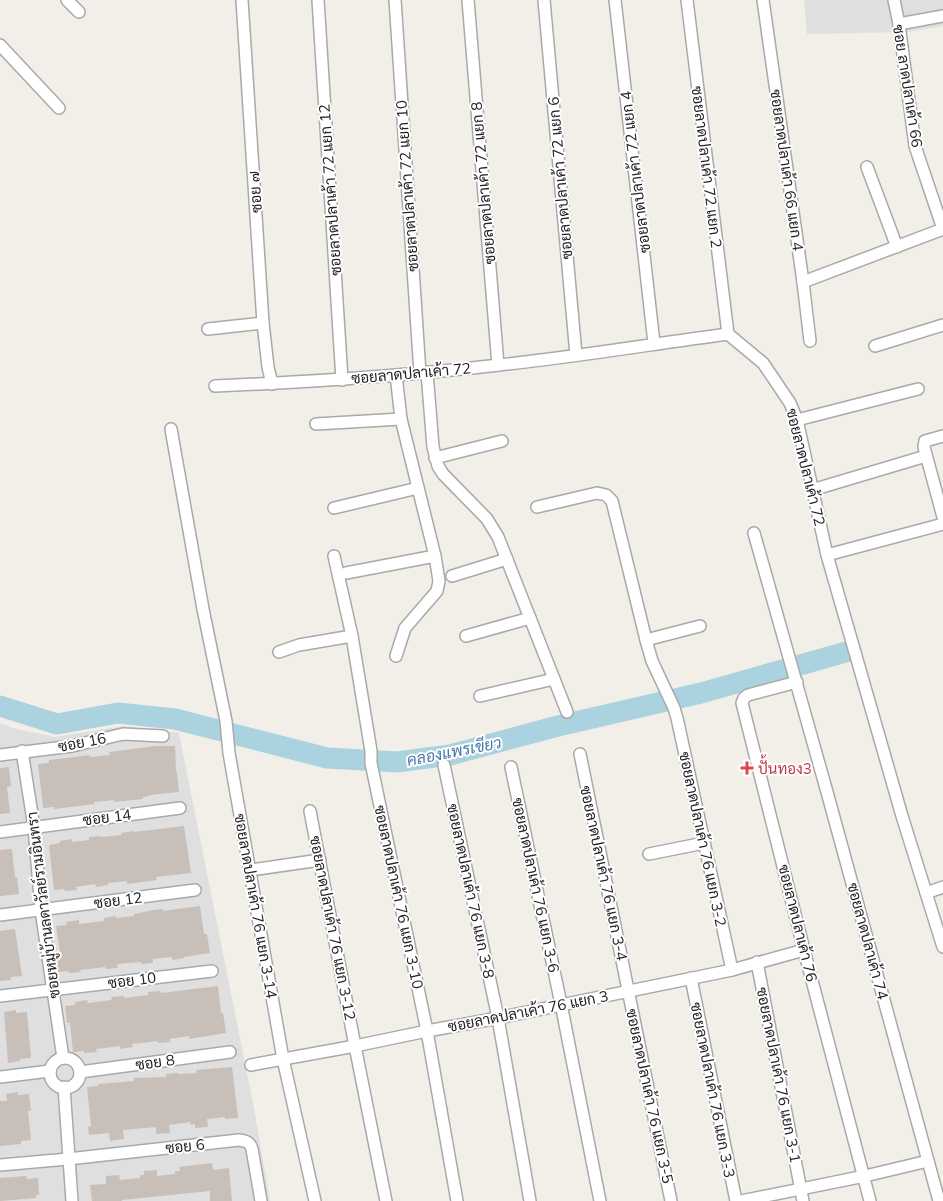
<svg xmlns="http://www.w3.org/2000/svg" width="943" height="1201" font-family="Mulish,Sarabun,sans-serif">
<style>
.residential{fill:#e0dfdf}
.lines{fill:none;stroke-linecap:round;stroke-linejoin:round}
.river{stroke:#aad3df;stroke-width:21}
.building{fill:#c7bfb8}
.street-casing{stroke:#a9a9a9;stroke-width:14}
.street{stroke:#fff;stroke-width:11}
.health-dot{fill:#e0444e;stroke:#fff;stroke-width:2}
.labels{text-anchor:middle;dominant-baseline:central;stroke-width:4;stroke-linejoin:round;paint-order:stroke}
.street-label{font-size:15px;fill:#222;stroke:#fff}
.health-label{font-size:15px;fill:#be3a42;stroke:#fff;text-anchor:start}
.water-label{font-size:16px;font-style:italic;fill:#4a7aab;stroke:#fff}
</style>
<rect width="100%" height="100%" fill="#f2efe9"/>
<g class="residential">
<path d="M804,0H943V26L907,32L807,34Z"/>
<path d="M0,723L13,728L55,737L123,726L179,733L254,1108L270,1201H0Z"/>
</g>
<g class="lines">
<path class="river" d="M0,706L57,724L118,713L175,719L327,758L397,762L450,755L558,726L701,693L846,652"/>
</g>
<g class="building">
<path d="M156,746H175L176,772H177L179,792L149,795V796L143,797V799L114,802V800L94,802L95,804L54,809V807L43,808L38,764L49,763V760L90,755V757L110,755L109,752Z"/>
<path d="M9,767L11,786L7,787L10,813L0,814V768Z"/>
<path d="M184,826L191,873L156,877L157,880L127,884V881L108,883V885L96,887L95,884L76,887L77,890L65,891L64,889L54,890L49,845L60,843V841L72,839V842L89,840V837L101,836V837L122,835L121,833L134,831V832Z"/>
<path d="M12,849L15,878L17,877L19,894L0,896V850Z"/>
<path d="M200,906L204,934H207L210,953L184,957V958L172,960V957L153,959V963L141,964V962L117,964L118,968L106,969L105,967L80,970L81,972L69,973L68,971L58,972L55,955L59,954L58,952H60L56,926L67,925L66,922L79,920V924L104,921V918L116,916V918L134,916V914L153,910L163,909V911Z"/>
<path d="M15,929L22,976L11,977V980L0,981V931Z"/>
<path d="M218,986L221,1013H223L226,1033L189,1039V1036L170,1039V1042L158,1043V1041L132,1044L133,1047L120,1049V1046L96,1049L97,1052L84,1053V1051L73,1052L70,1023H67L65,1006L75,1005V1002L87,1000L88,1003L112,1000L111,997L124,996V998L148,995V992L160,991L161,993Z"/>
<path d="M16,1010V1013L27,1012L31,1058L20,1059V1061L8,1063L4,1012Z"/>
<path d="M232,1067L238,1118L225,1119V1117L207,1119L208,1127L195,1128V1124L191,1125L190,1122L169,1125L170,1133L156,1134V1127L123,1130L124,1139L110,1141L109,1133L89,1135L88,1127L91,1126L87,1087L98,1086V1084L134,1081V1078L166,1077V1074L178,1073V1074L197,1073L196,1070Z"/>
<path d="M18,1092V1095L29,1094L31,1111H28L31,1140L21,1141V1144L0,1146V1101H7L6,1094Z"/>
<path d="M212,1163L213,1170L229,1168L232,1201H210V1191L122,1200V1201H92L90,1185L106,1184V1176L119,1175L120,1180L140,1178V1175H144V1171L157,1170V1176L175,1174V1171H180L179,1167Z"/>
<path d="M26,1176L27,1179L38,1178L39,1195H36V1198L0,1201V1178Z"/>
</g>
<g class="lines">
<defs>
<g id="street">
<path d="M67,0L79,12"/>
<path d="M242,0L263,323L268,367L272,384"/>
<path d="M318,0L342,380"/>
<path d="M395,0L420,373"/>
<path d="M468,0L498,365"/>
<path d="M544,0L576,355"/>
<path d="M615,0L654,343"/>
<path d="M687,0L728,334"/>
<path d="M763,0L803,282L810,341"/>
<path d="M894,0L899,24L915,146L943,229"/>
<path d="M899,24L943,16"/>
<path d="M0,45L59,108"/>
<path d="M867,167L897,247"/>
<path d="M803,282L943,229"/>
<path d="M208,329L263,323"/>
<path d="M875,346L943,325"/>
<path d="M427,372L433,447L438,466L443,474L487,519L498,537L567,712"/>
<path d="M215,386C309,382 404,376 499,365C575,357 652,344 728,334L763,363L790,403L797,420L827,555L902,816L943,947"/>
<path d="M797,420L918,389"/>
<path d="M316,424L401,419"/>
<path d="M171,429L203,609L226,721L229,753L283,1059L315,1201"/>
<path d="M943,436L925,441L924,447L943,517"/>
<path d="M435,458L502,441"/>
<path d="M812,490L926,456"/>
<path d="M537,507L597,493L606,495L612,501L646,640L652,661L674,708L677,718L732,970"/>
<path d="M334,508L418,488"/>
<path d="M754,533L827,792L939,1201"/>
<path d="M827,555L943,524"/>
<path d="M334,556L352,636L371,751V763L427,1031L457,1201"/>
<path d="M346,573L435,556"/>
<path d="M452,576L507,559"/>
<path d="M466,636L530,618"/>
<path d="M646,640L700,626"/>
<path d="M279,652L299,645L352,636"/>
<path d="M396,656L405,628L437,591L439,581L435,556L401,419L396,375"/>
<path d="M797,682L748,695L744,698L742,703L804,950L870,1201"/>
<path d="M480,696L554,679"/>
<path d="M22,751L34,827L41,910L63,1058"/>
<path d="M580,754L671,1201"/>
<path d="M0,755L72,746L123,734L163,736"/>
<path d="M444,765L498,1018L530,1201"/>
<path d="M511,767L561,1004L600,1201"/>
<path d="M310,811L355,1046L386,1201"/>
<path d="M0,832L180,808"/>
<path d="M649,854L704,843"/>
<path d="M251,870L320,860"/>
<path d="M926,893L943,887"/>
<path d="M0,915L195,890"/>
<path d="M757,962L803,1201"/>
<path d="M691,978L736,1201"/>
<path d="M0,996L212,971"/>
<circle cx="65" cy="1073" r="15"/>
<path d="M251,1065L355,1046L427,1031L498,1018L732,970L804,950"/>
<path d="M80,1072L230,1052"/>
<path d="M0,1077L50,1071"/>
<path d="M64,1087L72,1201"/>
<path d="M0,1165L68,1159L239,1140C246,1141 250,1142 252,1149L261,1201"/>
<path d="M741,1201L865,1176L928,1161"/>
</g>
</defs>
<use href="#street" class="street-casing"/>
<use href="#street" class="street"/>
</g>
<path class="health-dot" d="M744.5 760.5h5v5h5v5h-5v5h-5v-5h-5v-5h5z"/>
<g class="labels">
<g class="street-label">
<text transform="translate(908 86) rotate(81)">ซอย ลาดปลาเค้า 66</text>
<text transform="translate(707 167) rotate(83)">ซอยลาดปลาเค้า 72 แยก 2</text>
<text transform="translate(787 170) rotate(82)">ซอยลาดปลาเค้า 66 แยก 4</text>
<text transform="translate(635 172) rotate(-97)">ซอยลาดปลาเค้า 72 แยก 4</text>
<text transform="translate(560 178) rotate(-95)">ซอยลาดปลาเค้า 72 แยก 6</text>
<text transform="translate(483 183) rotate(-95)">ซอยลาดปลาเค้า 72 แยก 8</text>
<text transform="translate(407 186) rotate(-94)">ซอยลาดปลาเค้า 72 แยก 10</text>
<text transform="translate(330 190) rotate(-94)">ซอยลาดปลาเค้า 72 แยก 12</text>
<text transform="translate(255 192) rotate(-94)">ซอย ๗</text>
<text transform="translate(411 373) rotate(-5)">ซอยลาดปลาเค้า 72</text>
<text transform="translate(806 467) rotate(76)">ซอยลาดปลาเค้า 72</text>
<text transform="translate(82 742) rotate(-11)">ซอย 16</text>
<text transform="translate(107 817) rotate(-7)">ซอย 14</text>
<text transform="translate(703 839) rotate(78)">ซอยลาดปลาเค้า 76 แยก 3-2</text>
<text transform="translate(604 873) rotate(78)">ซอยลาดปลาเค้า 76 แยก 3-4</text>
<text transform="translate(536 885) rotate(78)">ซอยลาดปลาเค้า 76 แยก 3-6</text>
<text transform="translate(471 891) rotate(78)">ซอยลาดปลาเค้า 76 แยก 3-8</text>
<text transform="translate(399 897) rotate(78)">ซอยลาดปลาเค้า 76 แยก 3-10</text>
<text transform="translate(118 900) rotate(-7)">ซอย 12</text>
<text transform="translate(43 905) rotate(-97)">ซอยหมู่บ้านลดาวัลย์รามอินทรา</text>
<text transform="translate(256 906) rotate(80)">ซอยลาดปลาเค้า 76 แยก 3-14</text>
<text transform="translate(798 923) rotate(76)">ซอยลาดปลาเค้า 76</text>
<text transform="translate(333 928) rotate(79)">ซอยลาดปลาเค้า 76 แยก 3-12</text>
<text transform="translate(868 941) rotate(75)">ซอยลาดปลาเค้า 74</text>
<text transform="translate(132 980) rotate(-7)">ซอย 10</text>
<text transform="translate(528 1011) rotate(-11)">ซอยลาดปลาเค้า 76 แยก 3</text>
<text transform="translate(155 1062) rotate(-8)">ซอย 8</text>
<text transform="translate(779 1075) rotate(79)">ซอยลาดปลาเค้า 76 แยก 3-1</text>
<text transform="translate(713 1090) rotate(79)">ซอยลาดปลาเค้า 76 แยก 3-3</text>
<text transform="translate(650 1096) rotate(78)">ซอยลาดปลาเค้า 76 แยก 3-5</text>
<text transform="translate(185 1146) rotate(-6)">ซอย 6</text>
</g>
<g class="health-label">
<text x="758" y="768">ปั้นทอง3</text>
</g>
<g class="water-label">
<text transform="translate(454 751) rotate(-11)">คลองแพรเขียว</text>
</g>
</g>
</svg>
